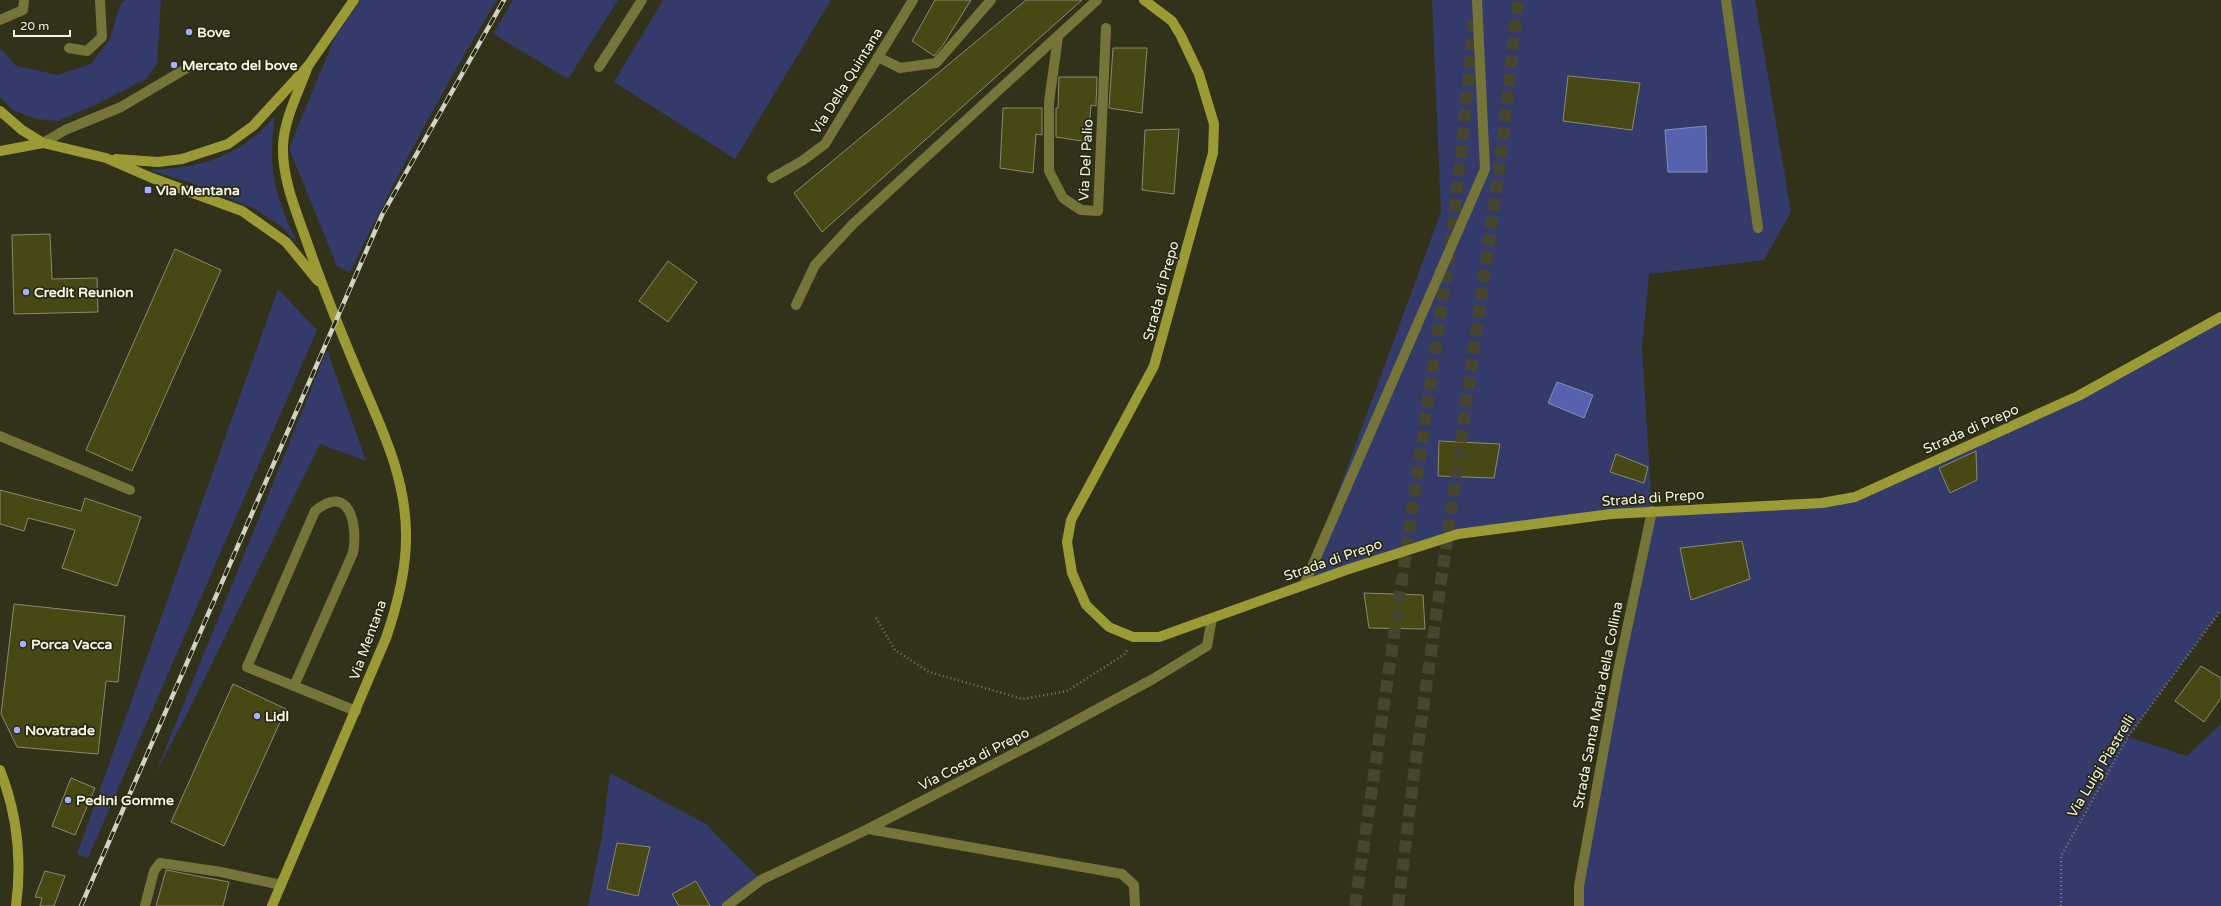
<svg xmlns="http://www.w3.org/2000/svg" width="2221" height="906" font-family="'Varela Round',sans-serif">
<style>
.green{fill:#343b6a}
.water{fill:#5762ae;stroke:#868ebf}
.building{fill:#484814;stroke:#898a70}
.lines{fill:none;stroke-linecap:round;stroke-linejoin:round}
.highway-tunnel{stroke:#46462f;stroke-width:12;stroke-dasharray:12 6;stroke-linecap:butt}
.path{stroke:#7b7b68;stroke-width:2.5;stroke-dasharray:1 3;stroke-linecap:butt}
.lane{stroke:#75753a;stroke-width:10}
.street{stroke:#75753a;stroke-width:10}
.secondary{stroke:#9b9b36;stroke-width:10}
.rail-casing{stroke:#d3d3c4;stroke-width:4.5}
.rail{stroke:#282811;stroke-width:3;stroke-dasharray:9;stroke-linecap:butt}
.poi-dot{fill:#a3b2fc;stroke:#282811;stroke-width:1.5}
.labels{text-anchor:middle;dominant-baseline:central;stroke-width:3.5;stroke-linejoin:round;paint-order:stroke}
.poi-label{font-size:14px;font-weight:bold;fill:#f5f5e7;stroke:#282811;text-anchor:start}
.street-label{font-size:14px;fill:#f5f5e7;stroke:#282811}
</style>
<rect width="100%" height="100%" fill="#32321b"/>
<g class="green">
<path d="M125,0H161L157,63L146,79L99,103L58,121L37,119L13,110L0,97V48L16,66L58,75L91,64L109,41L120,5Z"/>
<path d="M361,0H497C443,88 395,179 350,272L337,266L289,148L335,37Z"/>
<path d="M513,0H618L568,79L493,34Z"/>
<path d="M663,0H831L735,159L614,82Z"/>
<path d="M1432,0H1755L1791,212L1764,260L1649,274L1642,348L1652,511L1855,497L2078,396L2221,317V610L2128,737L2187,756L2221,724V906H1579L1652,511L1458,534L1304,585L1441,212Z"/>
<path d="M275,116C266,170 276,197 298,245L282,227L255,209L189,182L149,170C202,168 240,157 275,116Z"/>
<path d="M278,289L317,330L88,858L77,854Z"/>
<path d="M327,350L366,461L320,444L187,714L156,772Z"/>
<path d="M610,773L706,824L761,880L727,906H588L602,836Z"/>
</g>
<g class="water">
<path d="M1706,126L1707,172H1668L1665,130Z"/>
<path d="M1557,382L1593,395L1584,418L1548,403Z"/>
</g>
<g class="building">
<path d="M935,0H971L943,45L934,56L912,41Z"/>
<path d="M1026,0H1082L822,232L794,193Z"/>
<path d="M1113,48H1147L1142,113L1109,108Z"/>
<path d="M1568,76L1640,83L1632,130L1563,121Z"/>
<path d="M1059,77H1097L1096,106L1091,105L1088,142L1056,137V108H1058Z"/>
<path d="M1003,108H1042V135L1036,134L1033,173L1000,168Z"/>
<path d="M1179,129L1174,194L1142,190L1145,130Z"/>
<path d="M50,234L52,279L97,278L98,312L14,314L12,235Z"/>
<path d="M175,249L221,270L132,471L86,450Z"/>
<path d="M668,261L697,282L668,322L639,301Z"/>
<path d="M1439,441L1500,444L1494,478L1438,476Z"/>
<path d="M1976,451L1977,480L1950,493L1939,468Z"/>
<path d="M1616,454L1648,467L1644,483L1610,472Z"/>
<path d="M0,490L81,511L85,498L141,517L117,586L62,568L75,530L28,518L24,531L0,524Z"/>
<path d="M1742,541L1750,579L1691,600L1680,548Z"/>
<path d="M1364,593L1423,595L1425,629L1369,628Z"/>
<path d="M14,604L125,616L118,682L106,681L98,754L17,747L1,714Z"/>
<path d="M2201,666L2221,678V698L2204,722L2175,701Z"/>
<path d="M233,684L286,709L224,846L171,822Z"/>
<path d="M71,778L95,788L75,835L52,826Z"/>
<path d="M617,843L650,847L638,896L607,889Z"/>
<path d="M166,870L229,882L223,906H156Z"/>
<path d="M45,871L65,876L54,906H40L42,898L35,897Z"/>
<path d="M696,881L710,906H679L672,894Z"/>
</g>
<g class="lines">
<g class="highway-tunnel">
<path d="M1355,906L1453,227L1475,17"/>
<path d="M1398,906L1415,766L1499,171L1518,0"/>
</g>
<g class="path">
<path d="M876,618L895,650L929,672L1023,699L1067,691L1125,654L1127,650"/>
<path d="M2061,906V856L2128,737L2221,610"/>
</g>
<g class="lane">
<path d="M0,20L23,10L24,0"/>
<path d="M69,48L87,51L102,37L100,0"/>
<path d="M43,143L65,130L121,107L187,68"/>
<path d="M0,436L130,490"/>
<path d="M294,686L353,553C358,526 350,482 315,511L247,667L356,711"/>
<path d="M868,829L1122,874L1134,885L1135,906"/>
<path d="M145,906L154,871L160,863L221,872L281,885"/>
</g>
<g class="street">
<path d="M1726,0L1758,228"/>
<path d="M1058,37L1049,102V171L1063,198L1081,210L1098,211L1106,28"/>
<path d="M878,57L900,68L936,63L991,0"/>
<path d="M599,67L642,0"/>
<path d="M772,178L802,161L825,144L913,0"/>
<path d="M796,305L815,265L853,224L1097,0"/>
<path d="M1304,585L1485,169L1477,0"/>
<path d="M727,906L761,880L868,829L1044,738L1153,679L1207,646L1212,618"/>
<path d="M1579,906V886L1618,671L1652,511"/>
</g>
<g class="secondary">
<path d="M1144,0L1172,21L1181,36L1199,74L1214,124L1213,153L1154,366L1071,520L1067,542L1072,573L1086,605L1109,627L1133,637H1159L1346,570L1458,534L1611,514L1822,503L1855,497L2078,396L2221,317"/>
<path d="M0,111L22,130L43,143L106,158L152,178L242,211L286,242L318,281"/>
<path d="M0,151L43,143"/>
<path d="M116,159L158,162L182,159L228,144L253,126L308,66L354,0"/>
<path d="M0,770C17,813 22,860 16,906"/>
<path d="M272,906L386,638C397,606 406,572 406,538C407,481 383,431 361,380C342,335 324,291 308,245C297,213 282,180 283,146C284,119 299,91 308,66"/>
</g>
<defs>
<path id="rail" d="M81,906L382,215L504,0"/>
</defs>
<use href="#rail" class="rail-casing"/>
<use href="#rail" class="rail"/>
</g>
<g class="poi-dot">
<circle cx="189" cy="32" r="4"/>
<circle cx="174" cy="65" r="4"/>
<rect x="144" y="186" width="8" height="8" rx="2"/>
<circle cx="26" cy="292" r="4"/>
<circle cx="23" cy="644" r="4"/>
<circle cx="257" cy="716" r="4"/>
<circle cx="17" cy="730" r="4"/>
<circle cx="68" cy="800" r="4"/>
</g>
<g class="labels">
<g class="poi-label">
<text x="197" y="32">Bove</text>
<text x="182" y="65">Mercato del bove</text>
<text x="156" y="190">Via Mentana</text>
<text x="34" y="292">Credit Reunion</text>
<text x="31" y="644">Porca Vacca</text>
<text x="265" y="716">Lidl</text>
<text x="25" y="730">Novatrade</text>
<text x="76" y="800">Pedini Gomme</text>
</g>
<g class="street-label">
<text transform="translate(847 81) rotate(-58)">Via Della Quintana</text>
<text transform="translate(1086 160) rotate(-87)">Via Del Palio</text>
<text transform="translate(1161 291) rotate(-75)">Strada di Prepo</text>
<text transform="translate(1971 429) rotate(-24)">Strada di Prepo</text>
<text transform="translate(1653 498) rotate(-4)">Strada di Prepo</text>
<text transform="translate(1333 560) rotate(-19)">Strada di Prepo</text>
<text transform="translate(368 640) rotate(-70)">Via Mentana</text>
<text transform="translate(1598 705) rotate(-79)">Strada Santa Maria della Collina</text>
<text transform="translate(974 759) rotate(-27)">Via Costa di Prepo</text>
<text transform="translate(2101 766) rotate(-59)">Via Luigi Piastrelli</text>
</g>
</g>
<path d="M14 30v6h56v-6" fill="none" stroke="#f5f5e7" stroke-width="2"/>
<text x="20" y="30" font-size="12" fill="#f5f5e7" stroke="#282811" stroke-width="3" paint-order="stroke">20 m</text>
</svg>
